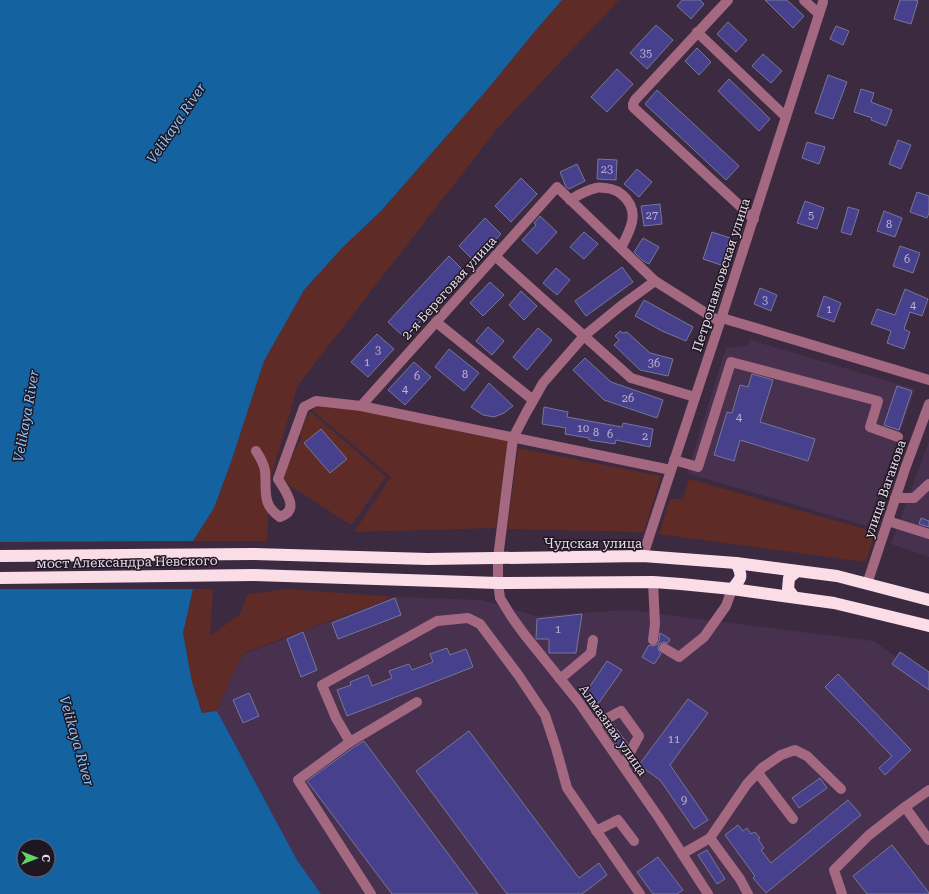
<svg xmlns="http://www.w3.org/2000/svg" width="929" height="894" font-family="'Roboto Serif',serif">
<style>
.built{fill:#48314f}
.green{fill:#5e2b26}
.water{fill:#1562a1;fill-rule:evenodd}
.pier{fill:#3c2a41}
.building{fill:#47408d;stroke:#767797}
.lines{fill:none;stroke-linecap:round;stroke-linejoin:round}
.minor{stroke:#a46881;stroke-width:10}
.highway{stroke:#fbdde8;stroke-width:12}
.labels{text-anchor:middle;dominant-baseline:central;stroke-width:3;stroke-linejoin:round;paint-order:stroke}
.number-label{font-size:11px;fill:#bfb4d3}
.street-label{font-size:13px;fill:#e7dbea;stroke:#1e1621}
.water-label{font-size:14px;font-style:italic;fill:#90c4f8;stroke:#1e1621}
</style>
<rect width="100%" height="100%" fill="#3c2a41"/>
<g class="built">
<path d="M750,340L915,389L867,526L687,473L726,348L747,346Z"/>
<path d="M929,441V557L891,544Z"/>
<path d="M394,597L482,600L536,616L628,610L874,641L929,681V894H321L297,860L217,711L232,675L244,654Z"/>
</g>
<g class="green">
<path d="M562,0H619L497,129L298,385L270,481L267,541H193L214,508L231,462L264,361L304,290L343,247L381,211L486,91L536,30Z"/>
<path d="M321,402L508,439L496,528L354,532L391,477L312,410Z"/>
<path d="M310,411L386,477L351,525L281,480L302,436L298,434Z"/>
<path d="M518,448L661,476L644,532L507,529Z"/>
<path d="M689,479L875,532L866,562L659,534L670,499H683Z"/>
<path d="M193,589H213L210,636L240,614L248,594L288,589L394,597L244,653L232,675L217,711L203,714L192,682L183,633Z"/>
</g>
<path class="water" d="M0,0H562L536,30L486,91L381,211L343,247L304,290L264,361L231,462L214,508L193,541V589L183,633L192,682L202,713L217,711L297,860L321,894H0ZM24,846H48V870H24Z"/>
<path class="pier" d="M195,541V589H0V542Z"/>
<g class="building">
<path d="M682,0H700L704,4L691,19L677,6Z"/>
<path d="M765,0H787L804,16L793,28Z"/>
<path d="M900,0H914L918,1L911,24L894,19Z"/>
<path d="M728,22L747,40L736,52L717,34Z"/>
<path d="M656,25L673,40L647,69L630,53Z"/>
<path d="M836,26L849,31L843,45L830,39Z"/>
<path d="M697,48L711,62L699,75L685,61Z"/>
<path d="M763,54L782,71L771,83L752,66Z"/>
<path d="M617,69L633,84L607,112L591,97Z"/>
<path d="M828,75L847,82L833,119L815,113Z"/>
<path d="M729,79L756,105L770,119L759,131L718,91Z"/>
<path d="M861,89L874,93L871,102L892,110L886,126L871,120L872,118L854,112Z"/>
<path d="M657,90L739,166L726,180L645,104Z"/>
<path d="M898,140L911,145L901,169L889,164Z"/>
<path d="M807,142L825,147L819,164L802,158Z"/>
<path d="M598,159L617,160L616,180L597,179Z"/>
<path d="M577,164L585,181L569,189L566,187L560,172Z"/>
<path d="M637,169L652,182L639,197L624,184Z"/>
<path d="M521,178L537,194L511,222L495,206Z"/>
<path d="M917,192L929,196V213L927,218L910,212Z"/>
<path d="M805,201L824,208L817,229L797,223Z"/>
<path d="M660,204L662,224L644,226L641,206Z"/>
<path d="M848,207L859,210L851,235L841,232Z"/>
<path d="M884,211L902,218L895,237L877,231Z"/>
<path d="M540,216L557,232L537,254L522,240L536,225L534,223Z"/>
<path d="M485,218L501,234L475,262L459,246Z"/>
<path d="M584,232L598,244L584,259L570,247Z"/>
<path d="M712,232L730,238L721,265L703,259Z"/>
<path d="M643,238L659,247L649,264L643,261L634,252Z"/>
<path d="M900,246L920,253L913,273L893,266Z"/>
<path d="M449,256L465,272L405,338L388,322Z"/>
<path d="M622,267L633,282L586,316L575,301Z"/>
<path d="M556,268L570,280L557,295L543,283Z"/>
<path d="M490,282L504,295L483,316L470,303Z"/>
<path d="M760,288L777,295L771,311L754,304Z"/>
<path d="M905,289L928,299L922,316L910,312L904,329L910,332L904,349L887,343L891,331L871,324L877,309L895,315Z"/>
<path d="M521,291L537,306L524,320L509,305Z"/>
<path d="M824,296L841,303L834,322L817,316Z"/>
<path d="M644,300L693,327L686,341L662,331L635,316Z"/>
<path d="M488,327L504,341L492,355L476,341Z"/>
<path d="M538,328L552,340L527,370L513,357Z"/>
<path d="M620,331L623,333L627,332L650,353L673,359L668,376L640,370L614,345L619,340L615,336Z"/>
<path d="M377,334L394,349L368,377L351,362Z"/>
<path d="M449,349L479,373L464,391L435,367Z"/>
<path d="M585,358L611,382L663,400L657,418L604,400L573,370Z"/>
<path d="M414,362L431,377L405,405L388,390Z"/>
<path d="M752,374L773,380L760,422L815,439L808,461L740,440L734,461L714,455L727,412L732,413L740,385L748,387Z"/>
<path d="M489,383L513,406L504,413L494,417L483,415L471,407Z"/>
<path d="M897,386L912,391L899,430L884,425Z"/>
<path d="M544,407L568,412L567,417L622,427L623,423L653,429L650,447L616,440L615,444L589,440V438L565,434L566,428L542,424Z"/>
<path d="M321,429L347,459L330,473L304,443Z"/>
<path d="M921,518L929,521V527L919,524Z"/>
<path d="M395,598L401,615L338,639L332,623Z"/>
<path d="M582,614L576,653H549V639H536L537,619Z"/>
<path d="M303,632L317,670L301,677L287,639Z"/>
<path d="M660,633L670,639L668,643L664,642L659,644L658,648L659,651L661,654L654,664L642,657L649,645L653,646L658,644L659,641Z"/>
<path d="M447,648L450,655L466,649L473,667L347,716L337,690L351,685L350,682L368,675L372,686L392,678L389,671L409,664L412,670L433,662L430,654Z"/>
<path d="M900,652L929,672V690L892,664Z"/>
<path d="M607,661L622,670L598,704L584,695Z"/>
<path d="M838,674L911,750L885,775L879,768L892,756L825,687Z"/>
<path d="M249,693L259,716L243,723L233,700Z"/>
<path d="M688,699L708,713L670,765L708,820L694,829L660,780L639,765Z"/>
<path d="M612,723L627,743L624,750L621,752L604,727Z"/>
<path d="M469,731L579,878L599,863L607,875L582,894H507L416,771Z"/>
<path d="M364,741L478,894H392L307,781L354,747Z"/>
<path d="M820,778L827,788L799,808L792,798Z"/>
<path d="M848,800L861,815L766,893L753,878L755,876L725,835L738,825L743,831L747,828L751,834L755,832L760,838L758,839L764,848L761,850L771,863Z"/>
<path d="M892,845L929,893V894H867L853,876Z"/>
<path d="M707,850L725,879L717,884L698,855Z"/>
<path d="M658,857L683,890L677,894H653L637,872Z"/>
</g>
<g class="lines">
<g class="minor">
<path d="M728,0L635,100L633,104V107L754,219"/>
<path d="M804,0L819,14"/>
<path d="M697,32L786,117"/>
<path d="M570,200C578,195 587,190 596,188C599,187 602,188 605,188C622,189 636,205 632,222C630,231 625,240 621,248"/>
<path d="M495,256L631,378L695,397"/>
<path d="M655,281L622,305L584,336L543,383L526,413L513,438L498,558V583L500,598L511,616L524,634L578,701L659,818L708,894"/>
<path d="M722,318L929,380"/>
<path d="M436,322L533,400"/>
<path d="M361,406L557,187L655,281L720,322"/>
<path d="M256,451C260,457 264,463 265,471C267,490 261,504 280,517C301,510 285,491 278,479L304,407L316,401L361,406L671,470"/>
<path d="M674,460L698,467L731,362L878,401L870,427L898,437"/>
<path d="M895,498H914L929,484"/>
<path d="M888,521L929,534"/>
<path d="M643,556L649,537L720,322L823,2"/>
<path d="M867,584L905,469L929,404"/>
<path d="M653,640L655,624L653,582"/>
<path d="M664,648L679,657L704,637L726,606L732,589"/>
<path d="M560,679L591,653L593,640"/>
<path d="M595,725L621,711L639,736L623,765"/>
<path d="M350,742L336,718L322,685L437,621L468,618L480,624L519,676L545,715L556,748L567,788L640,894"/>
<path d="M758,773L793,819"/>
<path d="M905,807L929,840"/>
<path d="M596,831L618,820L634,841"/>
<path d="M710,838L740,879L748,894"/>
<path d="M682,854L710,838L747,784L762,768L781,755L795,750L807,756L841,789"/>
<path d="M371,894L298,780L350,742L417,702"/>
<path d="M842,894L834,870L869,835L905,807L929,790"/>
</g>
<g class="highway">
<path d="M0,556L254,554L428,559L643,556L736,563L837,576L929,600"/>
<path d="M0,578L254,575L498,583L653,582L681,584L732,589L834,603L929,626"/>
<path d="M732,589C742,578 743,576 736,563"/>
<path d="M794,597L788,589L789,578L797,571"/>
</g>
</g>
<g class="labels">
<g class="number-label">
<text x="646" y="53">35</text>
<text x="607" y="169">23</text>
<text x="652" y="215">27</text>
<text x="811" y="215">5</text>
<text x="889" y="224">8</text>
<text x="907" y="259">6</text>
<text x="765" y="300">3</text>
<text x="913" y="305">4</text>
<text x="829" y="309">1</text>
<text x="378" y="350">3</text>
<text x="367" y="362">1</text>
<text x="654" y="363">36</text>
<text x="465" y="374">8</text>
<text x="417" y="376">6</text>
<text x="405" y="389">4</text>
<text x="628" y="398">26</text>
<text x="739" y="417">4</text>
<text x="583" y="428">10</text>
<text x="596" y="432">8</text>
<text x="610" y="434">6</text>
<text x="645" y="436">2</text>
<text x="558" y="629">1</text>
<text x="674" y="739">11</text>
<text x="684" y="800">9</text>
</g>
<g class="street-label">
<text transform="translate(721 275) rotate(-72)">Петропавловская улица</text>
<text transform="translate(449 288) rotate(-48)">2-я Береговая улица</text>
<text transform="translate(885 489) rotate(-71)">улица Ваганова</text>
<text x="593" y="543">Чудская улица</text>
<text transform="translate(127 562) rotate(-1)">мост Александра Невского</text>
<text transform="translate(613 730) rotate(55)">Алмазная улица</text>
</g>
<g class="water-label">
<text transform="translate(176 123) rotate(-56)">Velikaya River</text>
<text transform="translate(26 416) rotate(-80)">Velikaya River</text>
<text transform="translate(77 741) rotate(74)">Velikaya River</text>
</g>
</g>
<g transform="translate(36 858) rotate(90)"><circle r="19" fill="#1e1621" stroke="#6e6571"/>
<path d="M0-3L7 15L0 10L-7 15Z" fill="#61d46a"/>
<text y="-6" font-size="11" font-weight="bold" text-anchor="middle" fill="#e7dbea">С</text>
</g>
</svg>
